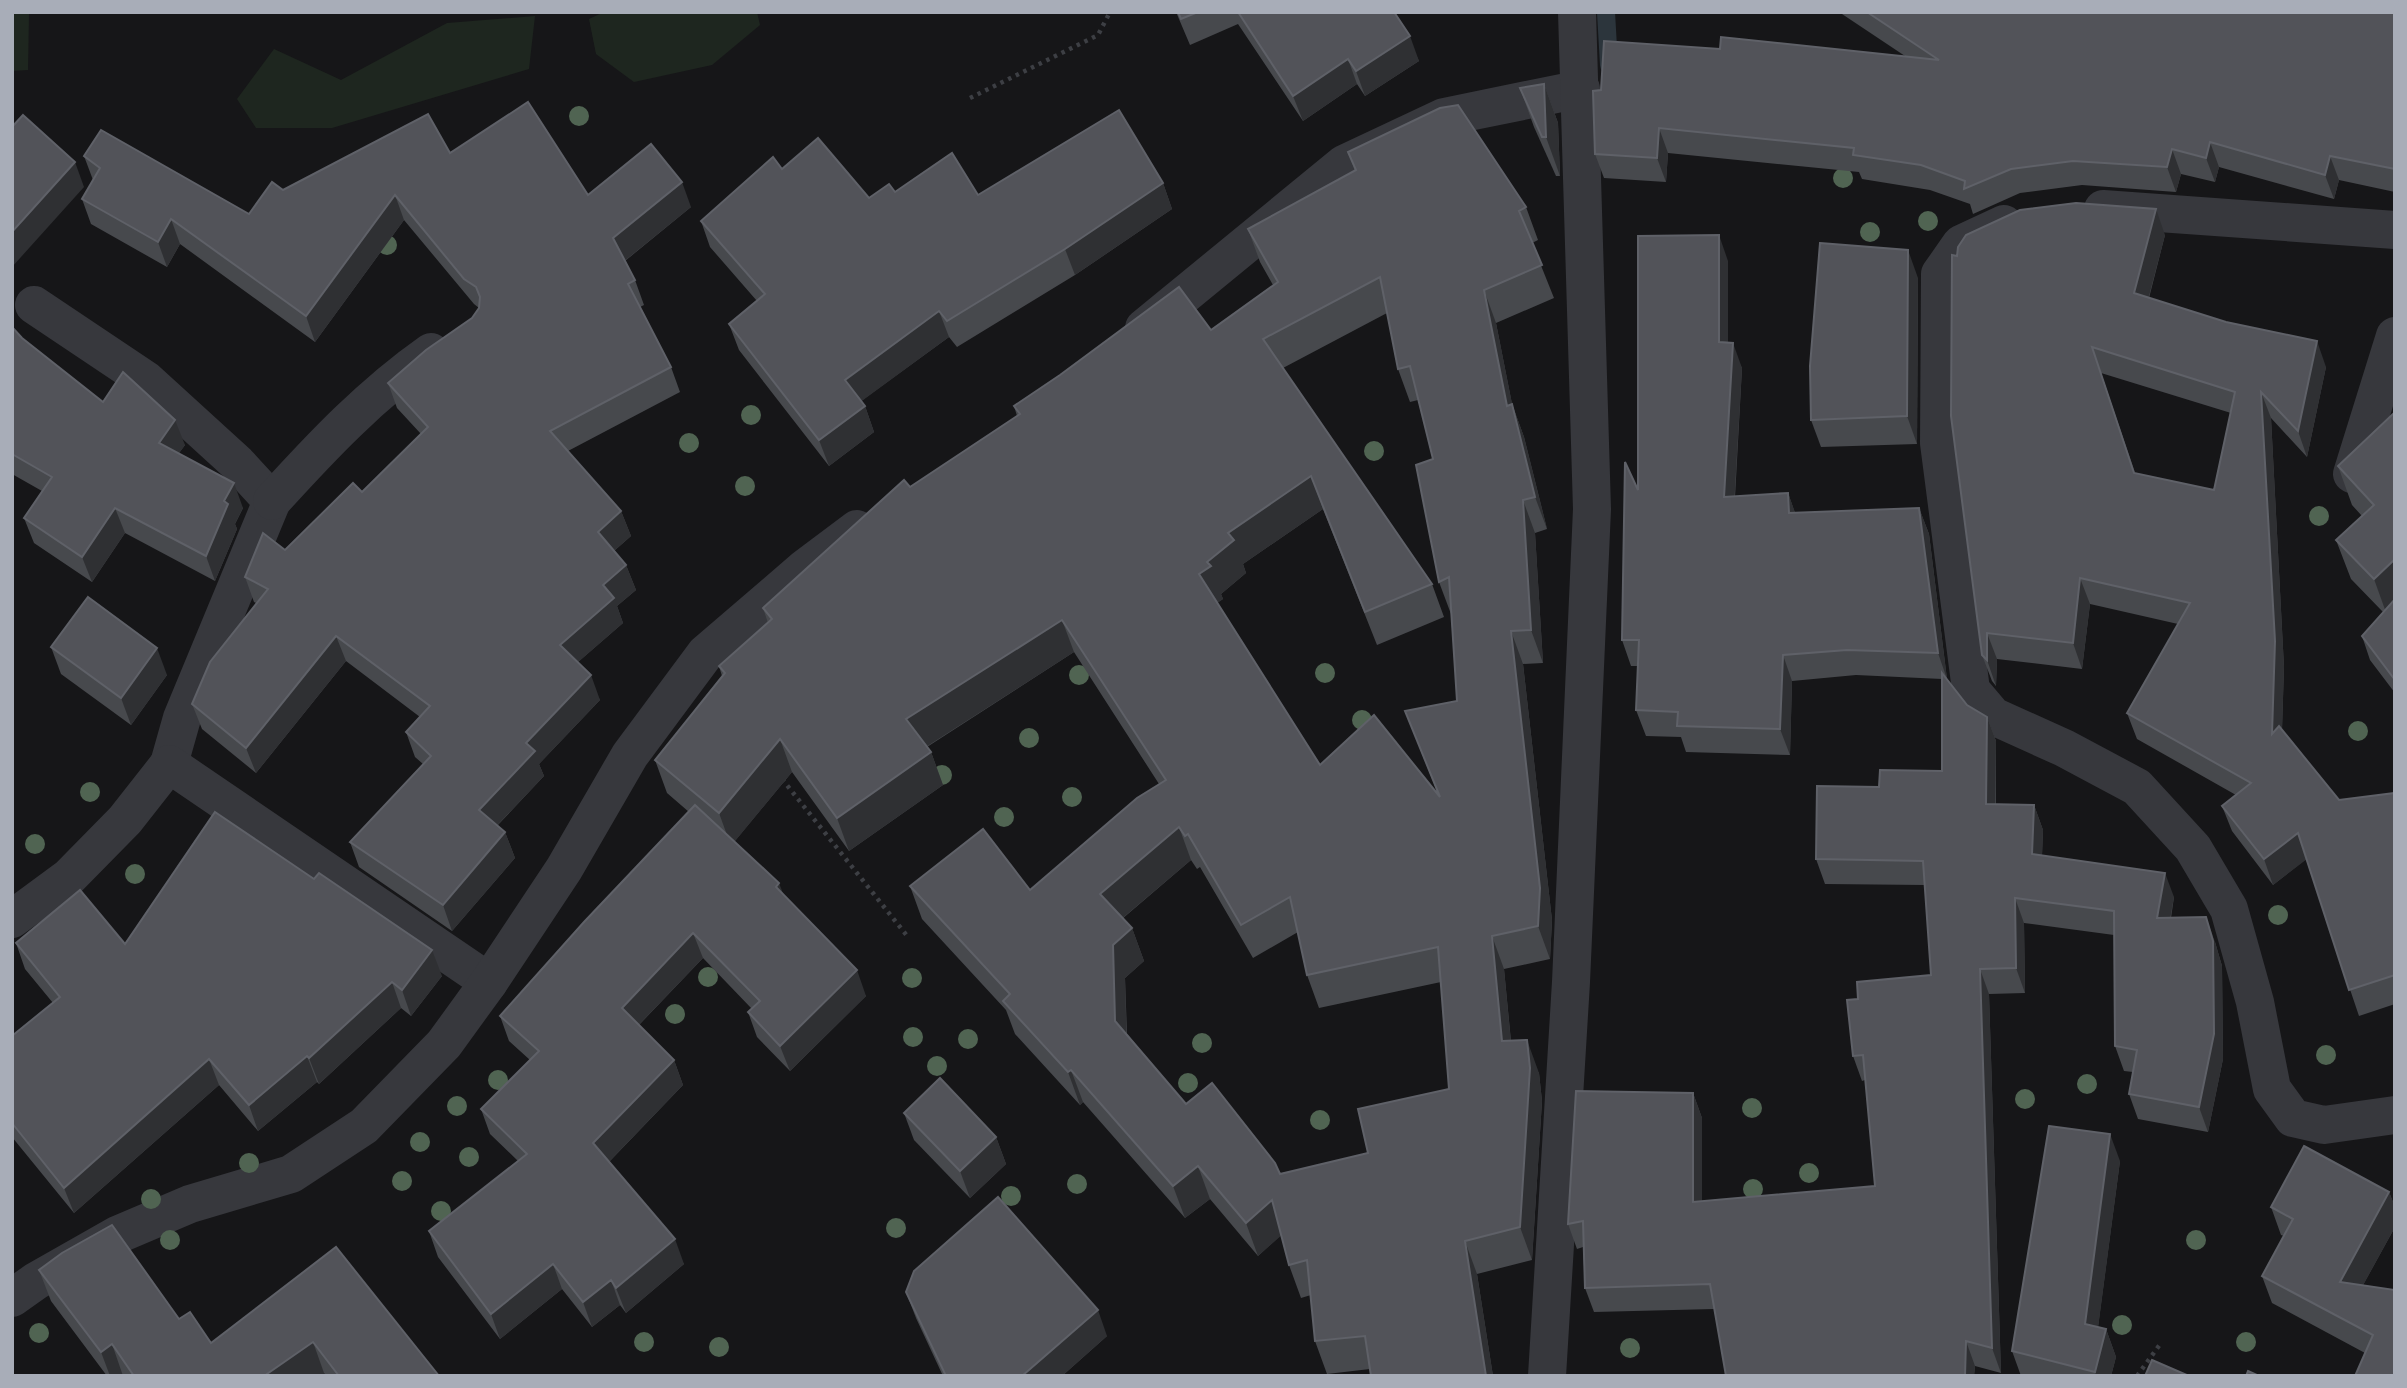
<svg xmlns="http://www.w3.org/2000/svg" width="2407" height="1388" font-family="'Fira Sans',sans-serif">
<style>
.green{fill:#1e261f}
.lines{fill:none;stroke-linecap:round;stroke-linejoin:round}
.stream{stroke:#2c353c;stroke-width:18}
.path{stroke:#3d3f44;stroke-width:4.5;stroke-dasharray:3.5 5;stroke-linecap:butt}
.minor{stroke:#37383d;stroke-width:38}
.tree{fill:#506452}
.wall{fill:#47494d;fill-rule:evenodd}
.shaded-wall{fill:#2f3033}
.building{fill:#525359;stroke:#5f6168;stroke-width:2;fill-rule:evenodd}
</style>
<rect width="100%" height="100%" fill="#161618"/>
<g class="green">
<path d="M12,12L29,14L28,70L12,71Z"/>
<path d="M604,12H757L760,25L712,65L634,82L596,54L589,19Z"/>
<path d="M535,16L529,69L332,128H256L237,99L274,49L341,80L447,23Z"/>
</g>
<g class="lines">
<path class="stream" d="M1606,12L1609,65"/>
<g class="path">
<path d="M970,98L1098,35L1110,12"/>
<path d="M782,779L908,937"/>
<path d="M2137,1376L2161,1343"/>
</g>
<g class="minor">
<path d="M2103,209L2395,230"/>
<path d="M2004,224L1961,244L1940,274L1939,443L1971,690L1993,716L2064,748L2137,787L2193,848L2229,909L2255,1002L2272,1089L2293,1118L2324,1125L2395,1115"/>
<path d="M34,305L146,380L237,463L272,501L182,718L169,764"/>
<path d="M1144,328L1344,164L1444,117L1581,89"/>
<path d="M2352,474L2395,336"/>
<path d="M272,501C321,447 371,394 431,352"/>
<path d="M12,919L69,877L125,820L169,764L489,982"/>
<path d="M12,1298L36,1281L117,1235L190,1204L291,1174L364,1126L444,1044L489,982L564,869L630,755L705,654L805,568L857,529"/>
<path d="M1547,1376L1571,982L1592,509L1577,12"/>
</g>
</g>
<g class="tree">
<circle cx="579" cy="116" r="10"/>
<circle cx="1843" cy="178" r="10"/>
<circle cx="1928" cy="221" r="10"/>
<circle cx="1870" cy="232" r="10"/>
<circle cx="387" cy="245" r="10"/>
<circle cx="751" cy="415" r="10"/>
<circle cx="689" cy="443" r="10"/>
<circle cx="1374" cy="451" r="10"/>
<circle cx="745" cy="486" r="10"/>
<circle cx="2319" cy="516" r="10"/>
<circle cx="1325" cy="673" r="10"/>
<circle cx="1079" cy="675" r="10"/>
<circle cx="1362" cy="720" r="10"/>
<circle cx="2358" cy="731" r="10"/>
<circle cx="1029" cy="738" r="10"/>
<circle cx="942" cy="775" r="10"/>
<circle cx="90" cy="792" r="10"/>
<circle cx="1072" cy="797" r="10"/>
<circle cx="1004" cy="817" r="10"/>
<circle cx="35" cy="844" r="10"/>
<circle cx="135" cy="874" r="10"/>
<circle cx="2278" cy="915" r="10"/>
<circle cx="708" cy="977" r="10"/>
<circle cx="912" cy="978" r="10"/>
<circle cx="675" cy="1014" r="10"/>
<circle cx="913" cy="1037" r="10"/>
<circle cx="968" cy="1039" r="10"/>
<circle cx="1202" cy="1043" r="10"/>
<circle cx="2326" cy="1055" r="10"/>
<circle cx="937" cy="1066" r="10"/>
<circle cx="498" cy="1080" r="10"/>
<circle cx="1188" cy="1083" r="10"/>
<circle cx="2087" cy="1084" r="10"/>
<circle cx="2025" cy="1099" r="10"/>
<circle cx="457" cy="1106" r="10"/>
<circle cx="1752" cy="1108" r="10"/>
<circle cx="1320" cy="1120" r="10"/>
<circle cx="420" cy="1142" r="10"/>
<circle cx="469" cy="1157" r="10"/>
<circle cx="249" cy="1163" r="10"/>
<circle cx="1809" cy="1173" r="10"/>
<circle cx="402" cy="1181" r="10"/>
<circle cx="1077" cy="1184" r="10"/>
<circle cx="1753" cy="1189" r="10"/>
<circle cx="1011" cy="1196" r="10"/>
<circle cx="151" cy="1199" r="10"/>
<circle cx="441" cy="1211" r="10"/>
<circle cx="896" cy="1228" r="10"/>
<circle cx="170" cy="1240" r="10"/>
<circle cx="2196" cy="1240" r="10"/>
<circle cx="2122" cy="1325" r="10"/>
<circle cx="39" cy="1333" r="10"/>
<circle cx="644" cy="1342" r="10"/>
<circle cx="2246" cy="1342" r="10"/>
<circle cx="719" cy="1347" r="10"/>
<circle cx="1630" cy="1348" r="10"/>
</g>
<g class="wall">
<path d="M1176,12H1394L1419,61L1365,96L1357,84L1303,121L1238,24L1190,45Z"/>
<path d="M1839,12H2395V192L2339,180L2334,199L2219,167L2215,182L2181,174L2176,192L2082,185L2020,193L1973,214L1970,204L1930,190L1862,179L1859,172L1668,153L1666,182L1604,178L1595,154L1601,90L1720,49L1905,56Z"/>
<path d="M1544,84L1558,123L1560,176H1556L1534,127L1520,88Z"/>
<path d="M1348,152L1526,207L1538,240L1532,243L1554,298L1496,323L1512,404L1524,437L1547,529L1535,533L1543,663L1523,664L1552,920L1550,959L1504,969L1511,1041L1539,1073L1542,1101L1532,1260L1477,1274L1493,1376H1371L1370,1369L1327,1374L1315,1341L1311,1295L1301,1298L1289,1265L1281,1235L1258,1256L1210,1199L1185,1218L1083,1102L1080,1105L1015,1034L1006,1010L922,919L910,886L1030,890L1159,784L1074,652L927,747L931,752L943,785L849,851L792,772L734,842L784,895L866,996L790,1071L757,1037L748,1012L752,1009L703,958L639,1025L674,1060L683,1085L609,1162L684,1264L626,1313L620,1305L592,1327L562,1289L500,1339L438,1257L429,1231L518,1161L490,1134L481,1109L530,1060L509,1041L500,1016L689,812L667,793L655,760L722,676L719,666L768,623L763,608L910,487L1017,416L1014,406L1211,330L1273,285L1260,262L1248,229L1355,171ZM1387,313L1398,369L1410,402L1418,400L1433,459L1439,582L1451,614L1457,701L1405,711L1438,794L1320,765L1217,603L1223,599L1221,594L1246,573L1243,564L1323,509L1377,645L1444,617L1432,584L1283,368ZM1191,860L1197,869L1200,867L1253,958L1298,932L1307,975L1319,1008L1441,982L1449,1089L1368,1153L1280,1174L1186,1104L1127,1034L1125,978L1144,961L1132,928L1122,919Z"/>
<path d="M450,153L588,195L691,207L625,261L635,280L644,305L640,307L671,367L680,392L568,451L621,511L631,536L614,551L626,565L636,590L617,606L623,623L578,662L600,700L539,764L544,776L497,826L505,832L515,858L452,931L359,867L350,842L423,764L415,757L406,732L420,717L346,661L256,773L202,729L192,704L256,603L254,602L245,577L285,550L362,492L421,434L397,408L388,383L472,318L479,308L474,304L404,220L315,342L180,244L167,267L91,224L82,199L93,180L84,156L249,214L283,190Z"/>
<path d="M782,169L869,198L895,192L978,195L1163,183L1172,209L1075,275L957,347L949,337L861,401L865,406L874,432L829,466L739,350L729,324L757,301L710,247L701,221Z"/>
<path d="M2165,235L2149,298L2326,367L2307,457L2271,418L2284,667L2282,730L2339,800L2395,793V1004L2359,1016L2306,859L2273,885L2232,831L2222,806L2236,795L2137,739L2127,713L2178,624L2090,604L2082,669L1997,659L1996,686L1992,681L1982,655L1957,256ZM2101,373L2231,413L2214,490L2135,473Z"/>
<path d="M1728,261V343L1742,368L1735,497L1788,493L1795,513L1919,508L1929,534L1947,679L1967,705L1987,717L1996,741V805H2034L2043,830L2042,856L2174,897L2171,918L2215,942L2222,966L2223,1059L2208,1132L2138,1119L2129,1094L2133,1072L2124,1071L2115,1046L2114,935L2024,923L2025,993L1989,994L2001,1373L1975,1366L1974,1376H1726L1714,1309L1594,1312L1585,1288L1583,1247L1577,1249L1568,1224L1693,1093L1702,1118V1201L1875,1186L1865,1080L1862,1081L1853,1056L1858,999L1931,975L1925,885L1825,884L1816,859L1879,787L1942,771V679L1856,675L1792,681L1790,755L1686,752L1681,737L1646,736L1636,710L1638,666H1631L1622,640L1638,490Z"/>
<path d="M1918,278L1917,444L1821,447L1811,420Z"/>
<path d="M12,327L22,338L103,402L185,445L179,453L243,508L235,524L237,529L215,581L125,533L92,582L34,543L24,518L42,491L12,474Z"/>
<path d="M2395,412V693L2370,660L2362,636L2383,612L2351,579L2336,540L2362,516L2352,505L2338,466Z"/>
<path d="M51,647L167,675L131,725L61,674Z"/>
<path d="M16,943L125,944L442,976L411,1016L401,1008L319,1084L317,1082L258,1131L219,1085L74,1213L12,1137V1036L53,1003L25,969Z"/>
<path d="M904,1113L996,1137L1006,1164L970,1198L914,1140Z"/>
<path d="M2120,1161L2098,1327L2106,1329L2116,1357L2111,1376H2021L2012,1351Z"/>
<path d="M2389,1192L2395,1207V1227L2363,1285L2395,1290L2365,1353L2272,1303L2262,1276L2284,1236L2281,1235L2271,1207Z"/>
<path d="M336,1247L439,1376H326L324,1373L321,1376H107L51,1301L39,1270L179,1319L211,1343Z"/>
<path d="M906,1292L1107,1336L1062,1376H943L916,1318Z"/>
</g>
<g class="shaded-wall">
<path d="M1410,36L1419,61L1365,96L1356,71Z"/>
<path d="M1348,59L1357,84L1303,121L1293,96Z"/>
<path d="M1544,84L1558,123L1560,176L1546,137Z"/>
<path d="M1659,128L1668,153L1666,182L1657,158Z"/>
<path d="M2210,142L2219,167L2215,182L2206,158Z"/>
<path d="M2172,149L2181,174L2176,192L2167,167Z"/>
<path d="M2330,156L2339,180L2334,199L2325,175Z"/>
<path d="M75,162L84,187L12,267V232Z"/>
<path d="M682,182L691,207L622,263L613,238Z"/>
<path d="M1163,183L1172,209L1075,275L1065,249Z"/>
<path d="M395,195L404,220L315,342L306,316Z"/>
<path d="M2156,209L2165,235L2143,319L2134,293Z"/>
<path d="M171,219L180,244L167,267L158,242Z"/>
<path d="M1719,235L1728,261V368L1719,342Z"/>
<path d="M1908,250L1918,278L1917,444L1907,416Z"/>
<path d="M1484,290L1496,323L1519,439L1507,406Z"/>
<path d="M939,311L949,337L855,406L845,380Z"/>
<path d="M2317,341L2326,367L2307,457L2298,431Z"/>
<path d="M1733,343L1742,368L1733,523L1724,497Z"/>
<path d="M2092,347L2101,373L2144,499L2134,473Z"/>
<path d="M2261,392L2271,418L2284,667L2281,760L2272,734Z"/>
<path d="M1512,404L1524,437L1547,529L1535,497Z"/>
<path d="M865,406L874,432L829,466L819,440Z"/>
<path d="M175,420L185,445L168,468L159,443Z"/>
<path d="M1311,476L1323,509L1243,564L1246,573L1221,594L1223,599L1211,607L1199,574L1228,533Z"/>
<path d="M234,483L243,508L235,524L237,529L215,581L206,556L224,501Z"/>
<path d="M1788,493L1797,518L1789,513Z"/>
<path d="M1523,500L1535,533L1543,663L1531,630Z"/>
<path d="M115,508L125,533L92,582L82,557Z"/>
<path d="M1919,508L1929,534L1947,679L1938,653Z"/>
<path d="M621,511L631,536L607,557L598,532Z"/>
<path d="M2395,559V612L2388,618L2374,579Z"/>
<path d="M626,565L636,590L617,606L623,623L569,670L560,645L603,585Z"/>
<path d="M2080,578L2090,604L2082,669L2073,643Z"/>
<path d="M1062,620L1074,652L918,752L906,719Z"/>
<path d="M1511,631L1523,664L1552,920L1550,959L1538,926Z"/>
<path d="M1987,633L1997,659L1996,686L1987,660Z"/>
<path d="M336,636L346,661L256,773L246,748Z"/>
<path d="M157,648L167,675L131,725L121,698Z"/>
<path d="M1783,655L1792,681L1790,755L1780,729Z"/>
<path d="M591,675L600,700L539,764L544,776L488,835L479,810L526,743Z"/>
<path d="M1987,717L1996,741L1995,829L1986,804Z"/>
<path d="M780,739L792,772L731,846L719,813Z"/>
<path d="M931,752L943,785L849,851L837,818Z"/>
<path d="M2034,805L2043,830L2041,879L2032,854Z"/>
<path d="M1179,827L1191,860L1112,927L1100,894Z"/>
<path d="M505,832L515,858L452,931L443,905Z"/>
<path d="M2298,833L2307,859L2273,885L2264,859Z"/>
<path d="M2165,873L2174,897L2166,942L2157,918Z"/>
<path d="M779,883L789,909L776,887Z"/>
<path d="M2015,898L2024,923L2025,993L2016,968Z"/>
<path d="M2206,917L2215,942L2222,966L2223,1059L2208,1132L2199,1107Z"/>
<path d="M1132,928L1144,961L1125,978L1127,1054L1115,1021L1113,945Z"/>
<path d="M693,933L703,958L631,1033L622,1008Z"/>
<path d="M1492,936L1504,969L1514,1074L1502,1041Z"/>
<path d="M432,950L442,976L411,1016L402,990Z"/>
<path d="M1980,969L1989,994L2001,1373L1992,1348Z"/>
<path d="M857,970L866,996L790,1071L780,1046Z"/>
<path d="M392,982L401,1008L319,1084L309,1058Z"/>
<path d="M1527,1040L1539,1073L1542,1101L1532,1260L1520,1227Z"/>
<path d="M307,1056L317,1082L258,1131L249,1105Z"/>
<path d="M209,1059L219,1085L74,1213L64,1188Z"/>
<path d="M674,1060L683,1085L603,1168L593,1143Z"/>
<path d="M1071,1070L1083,1102L1080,1105L1068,1072Z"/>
<path d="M1693,1093L1702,1118V1226L1693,1202Z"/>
<path d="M2110,1134L2120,1161L2095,1351L2085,1324Z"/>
<path d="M996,1137L1006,1164L970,1198L960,1171Z"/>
<path d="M1198,1166L1210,1199L1185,1218L1173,1186Z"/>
<path d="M2389,1192L2395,1207V1227L2350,1309L2340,1282Z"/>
<path d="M1272,1200L1284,1233L1258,1256L1246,1223Z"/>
<path d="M675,1239L684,1264L626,1313L616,1288Z"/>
<path d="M1465,1241L1477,1274L1493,1376H1486Z"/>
<path d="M553,1264L562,1289L500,1339L491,1314Z"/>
<path d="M611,1280L620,1305L592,1327L583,1302Z"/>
<path d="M1098,1310L1107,1336L1062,1376H1022Z"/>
<path d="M2106,1329L2116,1357L2111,1376H2096L2095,1372Z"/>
<path d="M1966,1341L1975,1366L1974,1376H1965Z"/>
<path d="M313,1342L324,1373L321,1376H264Z"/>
<path d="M112,1344L123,1376H110L101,1352Z"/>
</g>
<g class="building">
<path d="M1178,12H1198L1181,19Z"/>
<path d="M1238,12H1394L1410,36L1356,71L1348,59L1293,96Z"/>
<path d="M1867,12H2395V169L2330,156L2325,175L2210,142L2206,158L2172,149L2167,167L2073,161L2011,169L1964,189L1965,181L1921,165L1853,155L1854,148L1659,128L1657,158L1595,154L1593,91L1601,90L1604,41L1720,49L1721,37L1939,60Z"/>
<path d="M1544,84L1546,137H1542L1520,88Z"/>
<path d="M528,102L588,195L651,144L682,182L613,238L635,280L628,284L671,367L550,431L621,511L598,532L626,565L603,585L614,598L560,645L591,675L526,743L535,751L479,810L505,832L443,905L350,842L431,756L406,732L430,706L336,636L246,748L192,704L210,662L268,589L245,577L263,533L285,550L353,483L362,492L428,427L388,383L426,350L472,318L479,308L480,297L476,287L464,279L395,195L306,316L171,219L158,242L82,199L100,168L84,156L101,130L249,214L272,182L283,190L428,114L450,153Z"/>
<path d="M1458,105L1526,207L1519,211L1542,265L1484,290L1507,406L1512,404L1535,497L1523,500L1531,630L1511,631L1540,888L1538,926L1492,936L1502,1041L1527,1040L1530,1068L1520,1227L1465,1241L1486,1376H1371L1365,1336L1315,1341L1307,1260L1289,1265L1272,1200L1246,1223L1198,1166L1173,1186L1071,1070L1068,1072L1003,1001L1010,994L910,886L983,829L1030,890L1137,798L1166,780L1062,620L906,719L931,752L837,818L780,739L719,813L655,760L725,673L719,666L772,619L763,608L904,480L910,487L1020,414L1014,406L1060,375L1179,287L1211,330L1278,282L1248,229L1356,170L1348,152L1440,108ZM1380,277L1398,369L1410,366L1433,459L1416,465L1439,582L1449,577L1457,701L1405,711L1440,797L1374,715L1320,765L1199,574L1211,566L1207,562L1234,540L1228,533L1311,476L1365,612L1432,584L1263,339ZM1179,827L1185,836L1188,834L1241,925L1290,897L1307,975L1438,947L1449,1089L1358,1109L1368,1153L1280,1174L1275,1163L1212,1083L1186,1104L1115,1021L1113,945L1132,928L1100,894Z"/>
<path d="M1119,110L1163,183L1065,249L947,321L939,311L845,380L865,406L819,440L729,324L765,294L701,221L773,157L782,169L818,138L869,198L889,184L895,192L952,153L978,195Z"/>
<path d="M23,115L75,162L12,232V127Z"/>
<path d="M2076,203L2156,209L2134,293L2226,322L2317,341L2298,431L2261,392L2275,641L2272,734L2279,726L2339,800L2395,793V975L2349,990L2298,833L2264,859L2222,806L2251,783L2127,713L2190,603L2080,578L2073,643L1987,633V660L1982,655L1951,416L1952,255L1957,256L1958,247L1966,235L2020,210ZM2092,347L2235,392L2214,490L2134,473Z"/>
<path d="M1719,235V342L1733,343L1724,497L1788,493L1789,513L1919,508L1938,653L1847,650L1783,655L1780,729L1677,726L1678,712L1636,710L1639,640H1622L1625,462L1638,490V236Z"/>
<path d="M1820,243L1908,250L1907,416L1811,420L1810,366Z"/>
<path d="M12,327L22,338L103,402L123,372L175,420L159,443L234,483L224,501L228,504L206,556L115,508L82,557L24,518L52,477L12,454Z"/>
<path d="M2395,412V559L2374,579L2336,540L2374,505L2338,466Z"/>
<path d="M88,597L157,648L121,698L51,647Z"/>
<path d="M2395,599V680L2362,636Z"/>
<path d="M1942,673L1967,705L1987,717L1986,804L2034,805L2032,854L2165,873L2157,918L2206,917L2213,941L2214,1034L2199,1107L2129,1094L2137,1050L2115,1046L2114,911L2015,898L2016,968L1980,969L1992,1348L1966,1341L1965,1376H1726L1710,1284L1585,1288L1583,1221L1568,1224L1576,1091L1693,1093V1202L1875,1186L1863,1055L1853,1056L1847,1000L1858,999L1857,982L1931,975L1923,861L1816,859L1817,786L1879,787L1880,770L1942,771Z"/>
<path d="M695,805L779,883L776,887L857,970L780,1046L748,1012L760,1001L693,933L622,1008L674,1060L593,1143L675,1239L616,1288L611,1280L583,1302L553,1264L491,1314L429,1231L527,1154L481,1109L539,1051L500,1016L584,922Z"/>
<path d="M215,812L314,879L319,873L432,950L402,990L392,982L309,1058L307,1056L249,1105L209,1059L64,1188L12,1123V1036L60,997L16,943L80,890L125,944Z"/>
<path d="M940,1078L996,1137L960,1171L904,1113Z"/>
<path d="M2049,1126L2110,1134L2085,1324L2106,1329L2095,1372L2012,1351Z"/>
<path d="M2304,1146L2389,1192L2340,1282L2395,1290V1376H2355L2373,1335L2262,1276L2293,1219L2271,1207Z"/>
<path d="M998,1197L1098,1310L1022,1376H946L906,1292L914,1271Z"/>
<path d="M112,1225L179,1319L190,1312L211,1343L336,1247L439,1376H339L313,1342L264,1376H134L112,1344L101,1352L39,1270L62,1253Z"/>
<path d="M2152,1360L2189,1376H2145Z"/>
<path d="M2248,1371L2259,1376H2246Z"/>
</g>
<rect width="2407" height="1388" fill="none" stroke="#a8adb8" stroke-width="28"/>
</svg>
